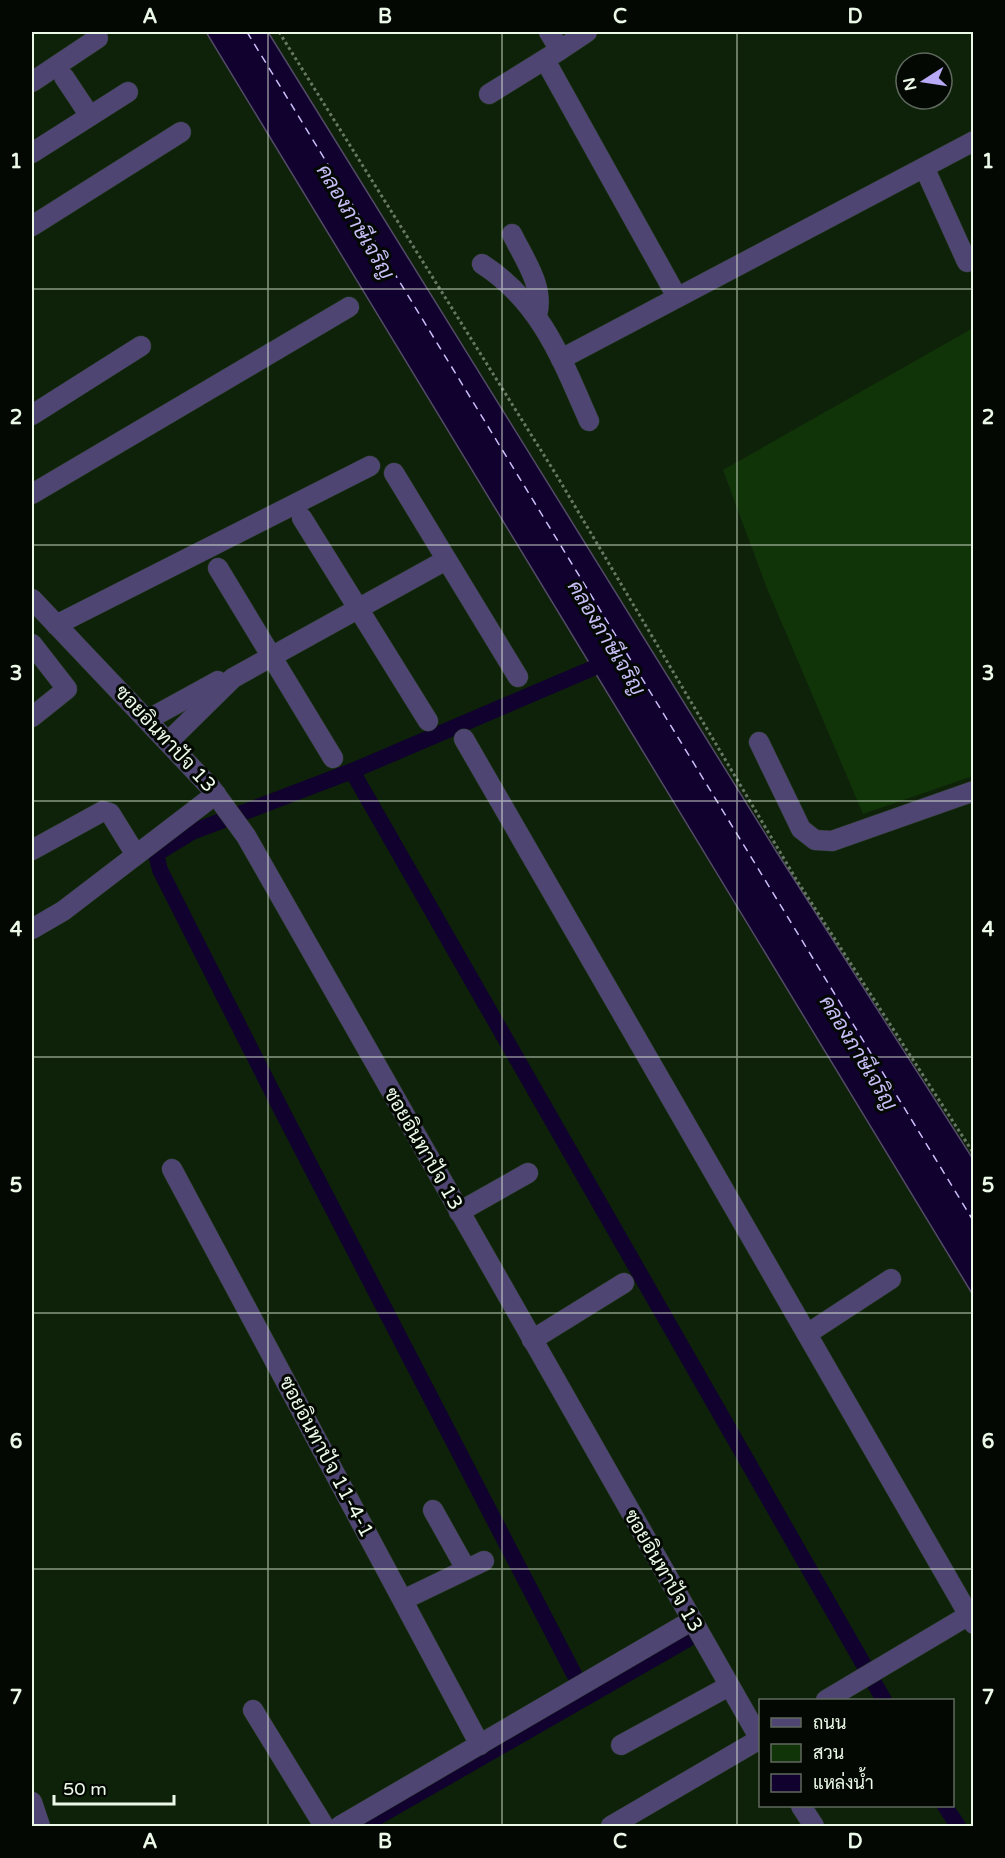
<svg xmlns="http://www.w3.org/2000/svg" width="1005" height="1858" font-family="'Varela Round',Sarabun,sans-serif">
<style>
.green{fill:#113308}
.water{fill:#11012e;stroke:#534b66;stroke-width:1.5}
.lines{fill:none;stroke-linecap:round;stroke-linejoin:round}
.canal{stroke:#11012e;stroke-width:16}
.ferry{stroke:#c8bef8;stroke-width:1.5;stroke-dasharray:8 6;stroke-linecap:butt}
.minor-casing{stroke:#293c25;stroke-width:21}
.path{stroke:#667763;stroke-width:3;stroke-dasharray:3 3;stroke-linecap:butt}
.minor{stroke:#4f4573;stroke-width:20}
.grid{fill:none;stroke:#ecf9e9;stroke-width:1.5;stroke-opacity:0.55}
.labels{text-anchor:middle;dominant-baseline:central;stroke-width:6;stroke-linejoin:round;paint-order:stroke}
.street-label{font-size:20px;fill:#ecf9e9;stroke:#030902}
.water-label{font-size:21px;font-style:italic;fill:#c8bef8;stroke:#030902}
.neatline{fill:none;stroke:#ecf9e9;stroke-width:2}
.grid-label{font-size:20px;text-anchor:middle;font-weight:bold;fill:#ecf9e9}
</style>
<rect width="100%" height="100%" fill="#0e220a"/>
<path class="green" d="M973,328V776L863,814L766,586L723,470Z"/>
<path class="water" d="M206,32H268L776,851L973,1159V1295Z"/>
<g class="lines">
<g class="canal">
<path d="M352,771L884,1700"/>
<path d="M574,1674L282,1111L160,870L156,854L192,832L352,771L612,660"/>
<path d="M945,1806L958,1826"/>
<path d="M362,1826L688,1639"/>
</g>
<path class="ferry" d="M247,32L974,1222"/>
<defs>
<g id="minor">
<path d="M560,50L587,32"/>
<path d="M545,60L677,297"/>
<path d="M64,77L90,116"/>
<path d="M32,82L98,38"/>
<path d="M489,94L560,50L549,32"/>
<path d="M32,153L128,92"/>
<path d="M925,169L967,262"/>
<path d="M32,226L181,132"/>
<path d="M512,234C524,259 545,287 537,315"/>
<path d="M482,264C541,302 562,360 589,421"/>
<path d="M561,359L974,141"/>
<path d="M32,415L141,346"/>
<path d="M394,473L518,677"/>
<path d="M32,494L349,307"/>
<path d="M302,518L428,721"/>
<path d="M218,568L333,758"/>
<path d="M32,599L211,788L246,836L760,1739"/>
<path d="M56,625L370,466"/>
<path d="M32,644L67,689L32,717"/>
<path d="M147,720L218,681"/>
<path d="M464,739L974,1624"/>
<path d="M168,742L233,678L446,560"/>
<path d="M759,742L801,829L815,840L832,841L974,791"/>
<path d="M32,850L103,811L110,813L136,855"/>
<path d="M32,929L63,911L216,794"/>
<path d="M172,1169L480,1745"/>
<path d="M459,1212L528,1173"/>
<path d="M807,1334L891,1279"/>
<path d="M532,1340L624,1283"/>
<path d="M433,1510L466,1569"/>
<path d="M403,1600L484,1561"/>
<path d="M826,1700L969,1615"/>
<path d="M253,1710L324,1826"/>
<path d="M621,1745L729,1686"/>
<path d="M32,1802L40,1826"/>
<path d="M801,1806L814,1826"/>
<path d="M340,1826L691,1621"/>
<path d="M611,1826L760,1739"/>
</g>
</defs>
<use href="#minor" class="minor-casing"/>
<path class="path" d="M279,32L557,476L796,879L974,1154"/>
<use href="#minor" class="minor"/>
</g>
<path class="grid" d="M268,32V1826M502,32V1826M737,32V1826M32,289H974M32,545H974M32,801H974M32,1057H974M32,1313H974M32,1569H974"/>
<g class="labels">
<g class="street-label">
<text transform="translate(165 739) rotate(47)">ซอยอินทาปัจ 13</text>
<text transform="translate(423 1149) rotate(60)">ซอยอินทาปัจ 13</text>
<text transform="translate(326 1457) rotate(62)">ซอยอินทาปัจ 11-4-1</text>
<text transform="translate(663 1571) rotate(60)">ซอยอินทาปัจ 13</text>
</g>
<g class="water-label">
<text transform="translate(355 222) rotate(59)">คลองภาษีเจริญ</text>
<text transform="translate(606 638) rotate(59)">คลองภาษีเจริญ</text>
<text transform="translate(858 1053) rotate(59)">คลองภาษีเจริญ</text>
</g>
</g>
<rect width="1005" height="1858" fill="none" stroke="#030902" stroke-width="66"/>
<rect x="759" y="1699" width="195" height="108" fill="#030902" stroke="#60695e" stroke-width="1.5"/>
<rect x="771" y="1718" width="30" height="9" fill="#4f4573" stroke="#60695e" stroke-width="1.5"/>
<text x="813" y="1729" font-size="18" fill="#ecf9e9">ถนน</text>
<rect x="771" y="1744" width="30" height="18" fill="#113308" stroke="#60695e" stroke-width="1.5"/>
<text x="813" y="1759" font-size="18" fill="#ecf9e9">สวน</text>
<rect x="771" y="1774" width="30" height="18" fill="#11012e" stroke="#60695e" stroke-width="1.5"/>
<text x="813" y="1789" font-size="18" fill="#ecf9e9">แหล่งน้ำ</text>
<g transform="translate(924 81) rotate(258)"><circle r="28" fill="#030902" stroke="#60695e" stroke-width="1.5"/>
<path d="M0-4.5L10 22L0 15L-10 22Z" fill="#b9aaf7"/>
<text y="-9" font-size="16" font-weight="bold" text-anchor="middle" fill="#ecf9e9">N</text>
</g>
<path d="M54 1795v9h120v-9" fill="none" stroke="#ecf9e9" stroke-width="3"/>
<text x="63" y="1795" font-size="18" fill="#ecf9e9" stroke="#030902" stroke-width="4.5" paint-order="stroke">50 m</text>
<rect x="33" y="33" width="939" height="1792" class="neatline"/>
<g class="grid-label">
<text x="150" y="23">A</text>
<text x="385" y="23">B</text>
<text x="620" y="23">C</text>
<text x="855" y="23">D</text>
<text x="16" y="168">1</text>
<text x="988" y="168">1</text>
<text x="16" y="424">2</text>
<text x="988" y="424">2</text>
<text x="16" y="680">3</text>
<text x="988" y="680">3</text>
<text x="16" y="936">4</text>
<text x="988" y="936">4</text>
<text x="16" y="1192">5</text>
<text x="988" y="1192">5</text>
<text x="16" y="1448">6</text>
<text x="988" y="1448">6</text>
<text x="16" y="1704">7</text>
<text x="988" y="1704">7</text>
<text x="150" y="1848">A</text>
<text x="385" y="1848">B</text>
<text x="620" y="1848">C</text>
<text x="855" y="1848">D</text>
</g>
</svg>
